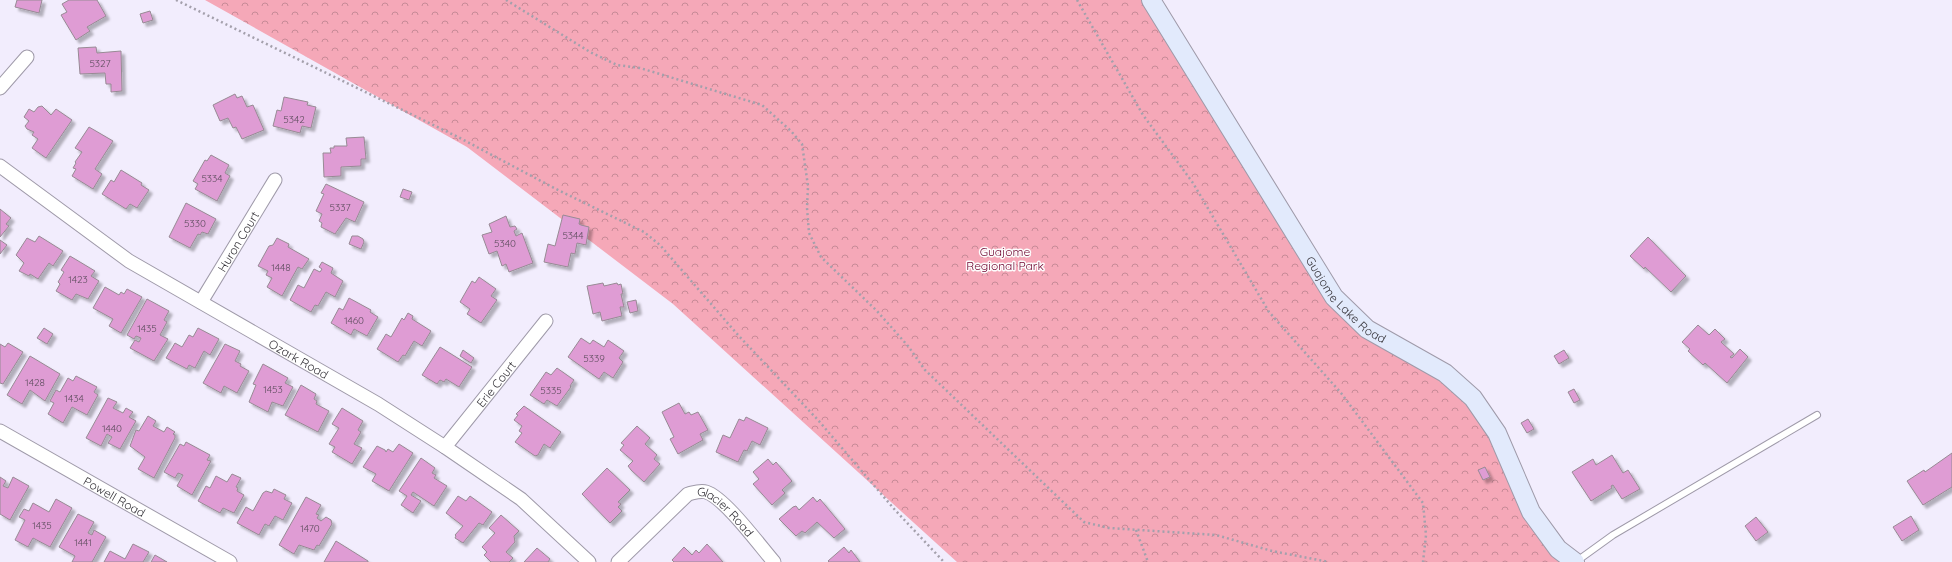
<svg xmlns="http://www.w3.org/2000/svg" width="1952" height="562" font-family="Quicksand,sans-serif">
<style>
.park{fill:url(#park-crowns)}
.building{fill:#df9cd4;stroke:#978a94;filter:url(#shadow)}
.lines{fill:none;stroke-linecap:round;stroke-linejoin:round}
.lane-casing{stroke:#9f9aa9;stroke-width:8}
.street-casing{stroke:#9f9aa9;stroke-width:15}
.secondary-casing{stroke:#9f9aa9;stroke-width:20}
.path{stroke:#a4a0ac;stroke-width:2.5;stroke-dasharray:2 3;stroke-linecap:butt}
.lane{stroke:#fff;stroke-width:6}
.street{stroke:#fff;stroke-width:13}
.secondary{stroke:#e2eafc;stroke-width:18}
.labels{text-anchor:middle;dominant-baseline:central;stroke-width:3;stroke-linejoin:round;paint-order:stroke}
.number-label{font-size:10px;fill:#604e60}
.street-label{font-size:12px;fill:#36343a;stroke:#fdfdfd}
.park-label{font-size:12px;fill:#6f032f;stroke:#fdfdfd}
</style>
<defs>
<pattern id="park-crowns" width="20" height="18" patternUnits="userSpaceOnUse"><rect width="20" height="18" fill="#f5a8b8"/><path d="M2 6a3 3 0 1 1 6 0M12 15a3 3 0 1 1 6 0" fill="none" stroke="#c78a97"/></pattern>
<filter id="shadow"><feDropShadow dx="3.5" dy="3.5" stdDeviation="1" flood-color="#0004"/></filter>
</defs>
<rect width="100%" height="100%" fill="#f2edfd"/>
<path class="park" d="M205,0H1151L1333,296L1463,388L1523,496L1574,562H957L673,304L467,147Z"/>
<g class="building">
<path d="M17,0H42L39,13L15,7Z"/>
<path d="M69,0H97L106,16L87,27L90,31L76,40L61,15L67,12L62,4Z"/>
<path d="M150,11L153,20L143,23L140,14Z"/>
<path d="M96,47L97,53L121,51L122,91L111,92V84H106L105,73L80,74L78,48Z"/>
<path d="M235,94L237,98L242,96L247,107L253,105L264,130L242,139L236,127L233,128L228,118L220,121L213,105Z"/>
<path d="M284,97L308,102L307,105L316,107L311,128L302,126L300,133L273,126L277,110L281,111Z"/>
<path d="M42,106L51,115L56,109L72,120L46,158L32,148L38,139L32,135L34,132L27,129L25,126L29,121L24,117L29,109L34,112L38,107Z"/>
<path d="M89,127L113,141L95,169L102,174L93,189L72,176L76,169L73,168L76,163L75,162L82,152L75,148Z"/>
<path d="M364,137L366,159H361V166L341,167V176L324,177L323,153H331L330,148H334V146H347L346,138Z"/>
<path d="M211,155L229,165L225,173L230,176L217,201L195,189L198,184L193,181L205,160L207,161Z"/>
<path d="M121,170L142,183L141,185L149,190L137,208L130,204L126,209L102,194L111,180L114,182Z"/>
<path d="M326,184L364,202L355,222L346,218L335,234L321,227L322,223L319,221L322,214L316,211L324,194L321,193Z"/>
<path d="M403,189L412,192L409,200L400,197Z"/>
<path d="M186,203L216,219L208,234L202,232L200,235L198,234L190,248L169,237Z"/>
<path d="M0,209L11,218L6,224L9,226L0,237Z"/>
<path d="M563,215L580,219L579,224L581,225L589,227L586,245L577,243L575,254L571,253L568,267L544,262L548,244L555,246Z"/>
<path d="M506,216L510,227L515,226L517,229L514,231L516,236L522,233L533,263L509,272L506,264L502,266L497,251L489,254L482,235L492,232L489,224Z"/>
<path d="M39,236L63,251L53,266L49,263L38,279L30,274L29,276L19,271L24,263L16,255L27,238L35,242Z"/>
<path d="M352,236H358L363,239L364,242L361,249L349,244Z"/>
<path d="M1648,237L1686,276L1671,292L1645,267L1644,269L1630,256Z"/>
<path d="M277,238L289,244L288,247L309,259L302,269L298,267L282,296L267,287L272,278L266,275L268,271L258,266L269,246L273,245Z"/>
<path d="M0,240L7,245L0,254Z"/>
<path d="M70,256L95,271L91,276L99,281L88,299L76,294L72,300L56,291L60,284L58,282L64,272L61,270Z"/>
<path d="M322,262L333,268L331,273L343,281L335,297L326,292L318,306L315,305L311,312L290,300L298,285L304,288L314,269L320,272L322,269L319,267Z"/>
<path d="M479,277L496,289L491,296L497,300L481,323L467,314L470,309L460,302L472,281L475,283Z"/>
<path d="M603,283L604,286L617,283L618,285L621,284L623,294H621L624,307H620L622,316L602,321L600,312L593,314L587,286Z"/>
<path d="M105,287L119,295L121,292L124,294L127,289L142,297L121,333L109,326L113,319L93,308Z"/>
<path d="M349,298L371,310L370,312L378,317L367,336L354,329L351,335L331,323L339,308L343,310Z"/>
<path d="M147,299L169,311L164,320L167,322L160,335L168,339L154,361L130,348L135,340L139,342L141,338L136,336L134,339L127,335Z"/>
<path d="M636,300L638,311L630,313L627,302Z"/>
<path d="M408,313L413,316L412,319L431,331L422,346L414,341L405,356L403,355L398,362L377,349L386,334L391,337L402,318L404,320Z"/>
<path d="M1698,325L1709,335L1715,329L1725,339L1721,342L1734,354L1730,357L1732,358L1740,349L1748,357L1727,383L1705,363L1703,365L1688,351L1690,349L1682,342Z"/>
<path d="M44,328L53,334L47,344L37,338Z"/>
<path d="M198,328L219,339L210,355L204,351L195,368L189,365L187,369L166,358L175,343L182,347L189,335L193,337Z"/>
<path d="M581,338L590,344L593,340L604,347L608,340L624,351L619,358L623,362L613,378L604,372L599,379L568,357Z"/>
<path d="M8,343L23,352L3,384L0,383V344L5,347Z"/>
<path d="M225,344L240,351L235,361L241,364L240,366L249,371L237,393L224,386L221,393L203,383Z"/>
<path d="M440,347L472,367L459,387L446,379L444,382L440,380L437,384L422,375Z"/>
<path d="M463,350L474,358L471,363L460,356Z"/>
<path d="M1564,350L1569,358L1559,364L1554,356Z"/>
<path d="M30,356L60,374L45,401L30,390L22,404L7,395Z"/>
<path d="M263,364L288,378L285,383L293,387L283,406L272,402L268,412L249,402L256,385L253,384Z"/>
<path d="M557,368L574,380L570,386L571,387L557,406L547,400L544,404L530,395L546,372L551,375Z"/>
<path d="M76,376L97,387L94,392L98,395L87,415L72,407L63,423L48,414L54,403L50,401L56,390L60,392L68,378L73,381Z"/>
<path d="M301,385L316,394L314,399L317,401L316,404L329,411L318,432L285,415Z"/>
<path d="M1574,389L1580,400L1574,403L1568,392Z"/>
<path d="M108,398L117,402L113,408L123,413L126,408L133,412L129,417L136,421L120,449L108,443L112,437L107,434L101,446L86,438Z"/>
<path d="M679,403L685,414L689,412L691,415L698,412L708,430L700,434L703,440L678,454L670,439L674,437L662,412Z"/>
<path d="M524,406L561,432L550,448L544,444L538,455L535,456L515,442L522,433L519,431L522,426L514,420L518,415L516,414Z"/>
<path d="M342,408L363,421L358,430L361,432L354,444L362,448L352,464L332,452L335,447L329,444L339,428L332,424Z"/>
<path d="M148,416L156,421L153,426L164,432L167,427L175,432L173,434L175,435V438L154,478L138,469L145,457L130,446L136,430L139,431Z"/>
<path d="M746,417L768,428L760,445L752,441L747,451L744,450L738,462L716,452L723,435L730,438L739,419L744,421Z"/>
<path d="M1528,419L1534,429L1527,433L1521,423Z"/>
<path d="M637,426L650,438L645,444L657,455L654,459L660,464L644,482L631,470L628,466L633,461L620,450L624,445L621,443Z"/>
<path d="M186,442L210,455L207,460L211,461L192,495L177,486L183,475L178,473L175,478L164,472L180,444L184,446Z"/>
<path d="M399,444L413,453L389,491L372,481L376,474L363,467L377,446L385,450L386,452L388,449L393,452Z"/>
<path d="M1952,453V487L1923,505L1907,481L1924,470L1925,472Z"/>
<path d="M1612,455L1623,473L1628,470L1640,489L1622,499L1613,485L1611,486L1612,488L1591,501L1572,472L1593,459L1596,465Z"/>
<path d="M421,458L435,468L432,473L436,475L434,478L447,486L434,506L413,492L411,495L421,501L413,513L401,505L407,496L399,491Z"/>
<path d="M768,459L773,465L776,462L792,481L782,490L785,493L772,505L753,484L759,479L753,472Z"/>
<path d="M1485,467L1490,477L1483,480L1478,470Z"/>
<path d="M607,468L630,490L618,502L621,504L618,507L622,511L610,523L582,494Z"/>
<path d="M232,474L241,478L236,487L238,488L237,491L244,495L234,513L223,508L220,513L198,501L206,486L210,488L216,476L227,482Z"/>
<path d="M0,477L6,481L3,486L8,488L13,477L29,486L10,520L0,514Z"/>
<path d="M274,489L286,495L284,499L292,503L283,520L275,516L269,526L265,524L259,535L237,523L246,507L253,511L263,493L266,491L272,493Z"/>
<path d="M458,496L466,501L470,496L492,512L483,525L479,523L463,543L455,538L456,536L455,535L463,526L446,513Z"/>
<path d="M306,497L321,505L316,514L319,515L317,518L321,521L326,517L331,520L332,524L319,546L317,545L314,550L299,545L294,554L279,545Z"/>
<path d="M813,497L817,502L820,499L845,529L834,538L817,522L805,533L802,531L796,536L779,519L793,507L796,506L799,510Z"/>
<path d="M56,499L72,508L50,547L33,538L28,547L15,540L25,520L19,517L24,509L29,511L33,503L49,512Z"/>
<path d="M78,514L94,522L88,533L92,535L94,530L106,537L92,562H72L75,556L59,547Z"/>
<path d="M501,515L519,531L514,536L515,542L506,552L513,558L509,562H491L484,555L487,552L482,547L495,533L489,528Z"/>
<path d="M1911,516L1919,530L1902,541L1893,527Z"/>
<path d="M1756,517L1768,532L1756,541L1745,526Z"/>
<path d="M336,541L368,561V562H324Z"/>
<path d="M133,544L149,552L143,562H104L110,551L125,559Z"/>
<path d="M707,544L723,562H674L672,560L684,547L692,555L696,550L699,553Z"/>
<path d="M844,547L849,553L851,550L860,562H829L828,561Z"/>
<path d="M537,548L550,559L548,562H524Z"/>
<path d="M155,555L167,562H151Z"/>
</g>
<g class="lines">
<defs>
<path id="lane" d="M1577,561L1613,535L1817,415"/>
<g id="street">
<path d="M0,88L27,57"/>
<path id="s1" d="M0,166L129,261L378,404L445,447L521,499L589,562"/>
<path id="s2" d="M201,302L275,180"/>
<path id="s3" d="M0,431L230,562"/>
<path id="s4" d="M445,447L546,321"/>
<path id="s5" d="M618,562L688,494C693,493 700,490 706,492C725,498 760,546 774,562"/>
</g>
<g id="secondary">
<path id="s6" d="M1151,0L1334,297L1367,329L1445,373L1473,398L1497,433L1531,512L1558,549L1575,562"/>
</g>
</defs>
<use href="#lane" class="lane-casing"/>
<use href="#street" class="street-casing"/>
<use href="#secondary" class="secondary-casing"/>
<g class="path">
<path d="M176,0L458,137L556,189L644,232L660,245L738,335L818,420L895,510L944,562"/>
<path d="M506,0L590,52L617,65L640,68L762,105L791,131L802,144L808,186L807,208L809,233L821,257L877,311L908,346L925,370L1084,522L1109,528L1216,535L1272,551L1329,562"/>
<path d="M1077,0L1143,115L1193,183L1269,312L1341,393L1423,503L1426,535L1423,562"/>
<path d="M1136,530L1148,562"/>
</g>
<use href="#lane" class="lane"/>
<use href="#street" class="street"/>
<use href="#secondary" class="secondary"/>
</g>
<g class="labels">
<g class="number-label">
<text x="100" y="63">5327</text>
<text x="294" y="119">5342</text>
<text x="212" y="178">5334</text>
<text x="340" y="207">5337</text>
<text x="195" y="223">5330</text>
<text x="573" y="235">5344</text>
<text x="505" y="243">5340</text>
<text x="281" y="267">1448</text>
<text x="78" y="279">1423</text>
<text x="354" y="320">1460</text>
<text x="147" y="328">1435</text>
<text x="594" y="358">5339</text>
<text x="35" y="382">1428</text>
<text x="273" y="389">1453</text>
<text x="551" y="390">5335</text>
<text x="74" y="398">1434</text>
<text x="112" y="428">1440</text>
<text x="42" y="525">1435</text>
<text x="310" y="528">1470</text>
<text x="83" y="542">1441</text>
</g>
<g class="street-label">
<text stroke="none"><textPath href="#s2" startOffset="71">Huron Court</textPath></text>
<text stroke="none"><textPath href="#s6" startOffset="359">Guajome Lake Road</textPath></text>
<text stroke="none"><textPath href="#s1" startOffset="356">Ozark Road</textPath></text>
<text stroke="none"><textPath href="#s4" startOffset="81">Erie Court</textPath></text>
<text stroke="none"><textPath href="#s3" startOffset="132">Powell Road</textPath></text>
<text stroke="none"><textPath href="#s5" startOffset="143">Glacier Road</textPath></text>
</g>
<g class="park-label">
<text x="1005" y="251">Guajome<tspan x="1005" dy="14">Regional Park</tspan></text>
</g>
</g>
</svg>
